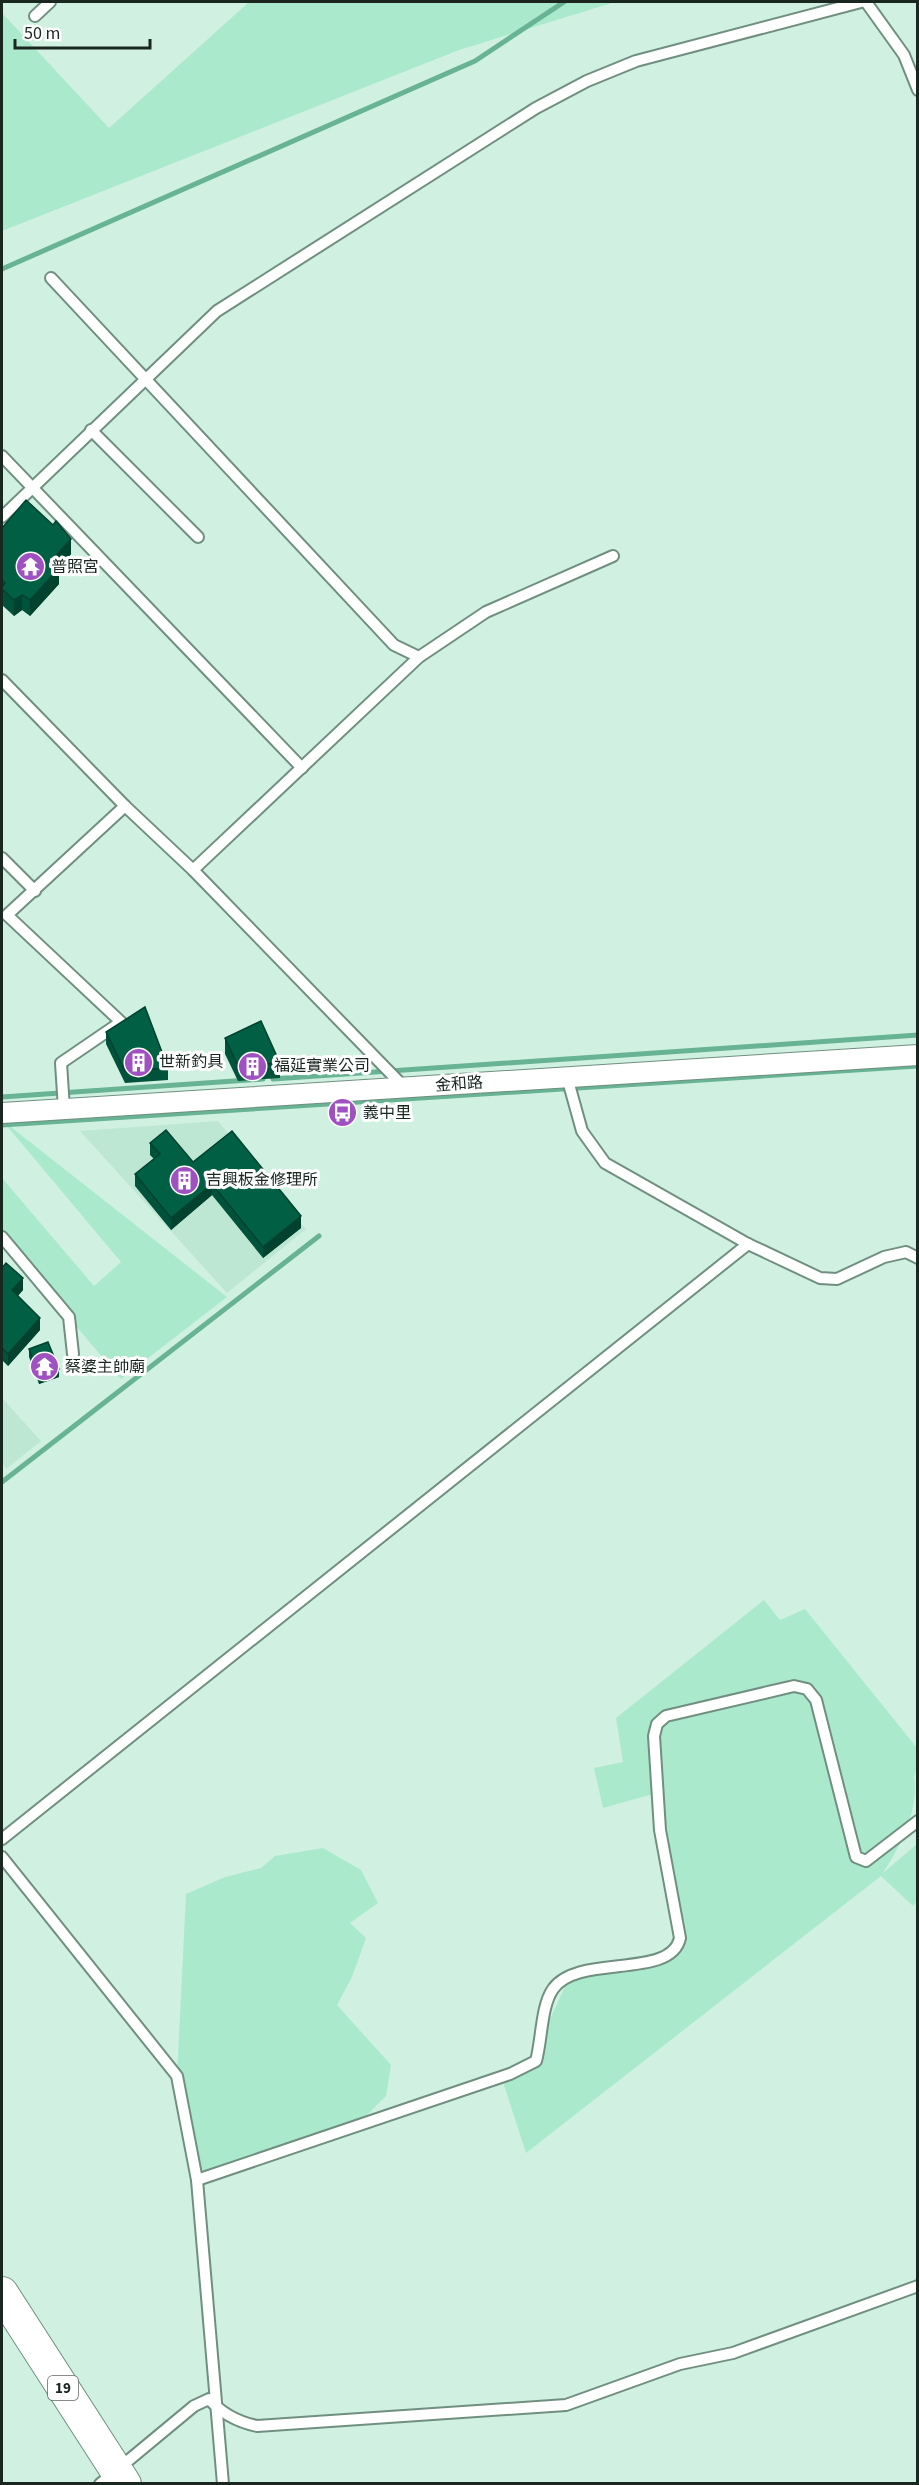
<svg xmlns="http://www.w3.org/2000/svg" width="919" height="2485" font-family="'Source Sans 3','Noto Sans TC',sans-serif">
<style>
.built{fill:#bee7d3}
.green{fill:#abe9cc}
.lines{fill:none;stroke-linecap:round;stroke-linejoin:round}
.stream{stroke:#67b393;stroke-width:5}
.service-casing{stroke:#708f80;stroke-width:14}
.minor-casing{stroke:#708f80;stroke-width:22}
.primary-casing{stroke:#708f80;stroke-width:34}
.service{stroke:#fff;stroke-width:10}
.minor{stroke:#fff;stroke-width:20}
.primary{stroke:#fff;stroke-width:32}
.wall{fill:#01523a}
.shaded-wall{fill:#01422f}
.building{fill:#015f43;stroke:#01422f;stroke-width:1.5}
.labels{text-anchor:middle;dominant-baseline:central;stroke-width:6;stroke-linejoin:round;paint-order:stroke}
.shield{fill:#fff;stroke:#5f6864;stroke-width:1.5}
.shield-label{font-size:15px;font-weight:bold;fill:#1a2721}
.poi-label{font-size:16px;fill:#1a2721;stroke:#fff;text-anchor:start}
.street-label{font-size:16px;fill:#1a2721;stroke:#fff}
</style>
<rect width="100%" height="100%" fill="#d0f1e1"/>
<g class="built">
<path d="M218,1121L306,1229L227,1293L80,1131Z"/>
<path d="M2,1398L41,1441L6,1469L2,1463Z"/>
</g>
<g class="green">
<path d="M249,2H615L459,50L2,231V13L109,128Z"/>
<path d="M2,1120L227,1297L121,1379L2,1239V1178L94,1286L121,1262Z"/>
<path d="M764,1600L780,1620L805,1609L917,1748V1768L914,1776C919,1811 901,1845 883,1873L917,1844V1901L913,1906L881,1876L526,2153L503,2082L536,2061L543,2035L571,1973L678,1947L653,1794L603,1808L594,1768L623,1762L616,1718Z"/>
<path d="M323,1848L361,1870L378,1903L350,1923L366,1938L352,1977L337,2005L391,2065L386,2096L356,2126L197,2180L177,2076L186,1894L225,1877L261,1868L275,1856Z"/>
</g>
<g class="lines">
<g class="stream">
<path d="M2,269L475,61L564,2"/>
<path d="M273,1079L918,1035"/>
<path d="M2,1097L263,1079"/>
<path d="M2,1125L918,1066"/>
<path d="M2,1482L319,1236"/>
</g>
<defs>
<g id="service">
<path d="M866,2L904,55L918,90"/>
<path d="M35,16L50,2"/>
<path d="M51,278L394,645L419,657"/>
<path d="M91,430L198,537"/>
<path d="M2,456L302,768"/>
<path d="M2,517L217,311L536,108L587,81L636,61L861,2"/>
<path d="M2,680L125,806L193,870L404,1087"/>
<path d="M2,858L35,891"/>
<path d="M193,870L419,657L486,612L613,556"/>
<path d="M567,1077L582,1131L605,1163L748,1244L820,1278L837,1279L884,1257L906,1252L918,1258"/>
<path d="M64,1109L61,1063L121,1022L7,915L125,806"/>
<path d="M2,1237L69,1317L73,1354"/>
<path d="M2,1839L748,1244"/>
<path d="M2,1857L177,2076L197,2180L223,2484"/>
<path d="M197,2180L510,2074L536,2061C542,2039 541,2006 553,1989C578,1953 671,1980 680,1938L660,1830L654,1736L657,1724L666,1716L794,1686L807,1689L816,1700L856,1857L866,1861L918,1821"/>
<path d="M100,2484L194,2406L209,2399C222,2414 238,2422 257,2426L566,2405L680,2364L733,2353L918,2286"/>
</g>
<path id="minor" d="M2,1113L918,1055"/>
<path id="primary" d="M2,2293L125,2484"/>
</defs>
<use href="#service" class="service-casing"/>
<use href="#minor" class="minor-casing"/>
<use href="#primary" class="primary-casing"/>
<use href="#service" class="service"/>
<use href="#minor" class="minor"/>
<use href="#primary" class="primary"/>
</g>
<g class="wall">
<path d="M2,528L71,554L58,568L59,584L30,616L22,610L14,616L2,605Z"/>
<path d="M106,1032L168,1068V1080L125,1083L106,1044Z"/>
<path d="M225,1038L280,1063V1078L238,1081L225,1054Z"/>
<path d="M150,1143L193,1162L301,1228L263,1258L212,1195L171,1230L135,1186V1174L154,1159L150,1155Z"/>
<path d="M2,1268L23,1290L18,1296L40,1330L8,1366L2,1360Z"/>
<path d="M29,1349L59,1377L39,1384L29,1357Z"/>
</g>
<g class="shaded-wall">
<path d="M71,539V554L51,576V561Z"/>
<path d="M59,568V584L30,616V600Z"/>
<path d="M22,595V610L14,616V600Z"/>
<path d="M212,1184V1195L171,1230V1218Z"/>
<path d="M301,1216V1228L263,1258V1247Z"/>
<path d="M23,1278V1290L12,1301V1290Z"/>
<path d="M40,1318V1330L8,1366V1354Z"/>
<path d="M59,1369V1377L39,1384V1376Z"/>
</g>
<g class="building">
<path d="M26,500L53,525L56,521L71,539L51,561L59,568L30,600L22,595L14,600L2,589V587L5,583L2,580V528Z"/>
<path d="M145,1007L168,1068L125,1071L106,1032Z"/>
<path d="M261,1021L280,1063L238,1066L225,1038Z"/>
<path d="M166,1130L193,1162L232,1131L301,1216L263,1247L212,1184L171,1218L135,1174L160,1154L150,1143Z"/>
<path d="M6,1263L23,1278L12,1290L40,1318L8,1354L2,1348V1268Z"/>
<path d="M48,1342L59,1369L39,1376L29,1349Z"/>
</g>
<defs>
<symbol id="temple-disc" viewBox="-11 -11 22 22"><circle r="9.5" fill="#9f50c1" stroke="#fff"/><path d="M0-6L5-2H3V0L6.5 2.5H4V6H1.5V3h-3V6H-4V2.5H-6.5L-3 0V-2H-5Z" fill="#fff"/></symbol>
<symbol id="building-disc" viewBox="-11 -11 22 22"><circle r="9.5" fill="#9f50c1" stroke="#fff"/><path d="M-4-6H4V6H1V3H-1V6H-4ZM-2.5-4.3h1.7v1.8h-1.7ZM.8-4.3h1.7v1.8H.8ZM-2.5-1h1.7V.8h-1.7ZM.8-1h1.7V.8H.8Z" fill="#fff"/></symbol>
<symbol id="bus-disc" viewBox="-11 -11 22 22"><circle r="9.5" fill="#9f50c1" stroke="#fff"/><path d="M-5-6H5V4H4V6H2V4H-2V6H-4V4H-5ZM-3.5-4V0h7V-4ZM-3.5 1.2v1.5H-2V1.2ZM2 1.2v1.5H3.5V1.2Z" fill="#fff"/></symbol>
</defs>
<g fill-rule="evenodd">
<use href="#temple-disc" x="14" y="550" width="33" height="33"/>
<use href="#building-disc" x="122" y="1046" width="33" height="33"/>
<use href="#building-disc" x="236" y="1050" width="33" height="33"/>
<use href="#bus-disc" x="326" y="1096" width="33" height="33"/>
<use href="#building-disc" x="168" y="1164" width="33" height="33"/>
<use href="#temple-disc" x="28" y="1350" width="33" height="33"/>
</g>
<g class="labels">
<rect class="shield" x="48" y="2376" width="30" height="24" rx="4.5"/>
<g class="shield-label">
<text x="63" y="2388">19</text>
</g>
<g class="poi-label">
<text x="51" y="567">普照宮</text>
<text x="159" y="1062">世新釣具</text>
<text x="274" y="1066">福延實業公司</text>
<text x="363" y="1113">義中里</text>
<text x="206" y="1180">吉興板金修理所</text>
<text x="65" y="1367">蔡婆主帥廟</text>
</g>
<g class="street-label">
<text transform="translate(459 1084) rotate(-4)">金和路</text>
</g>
</g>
<rect width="919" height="2485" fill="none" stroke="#1a2721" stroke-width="6"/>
<path d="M15 39v9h135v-9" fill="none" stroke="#1a2721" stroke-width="3"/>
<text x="24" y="39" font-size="18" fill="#1a2721" stroke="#ffffff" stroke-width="4.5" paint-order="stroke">50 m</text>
</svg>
